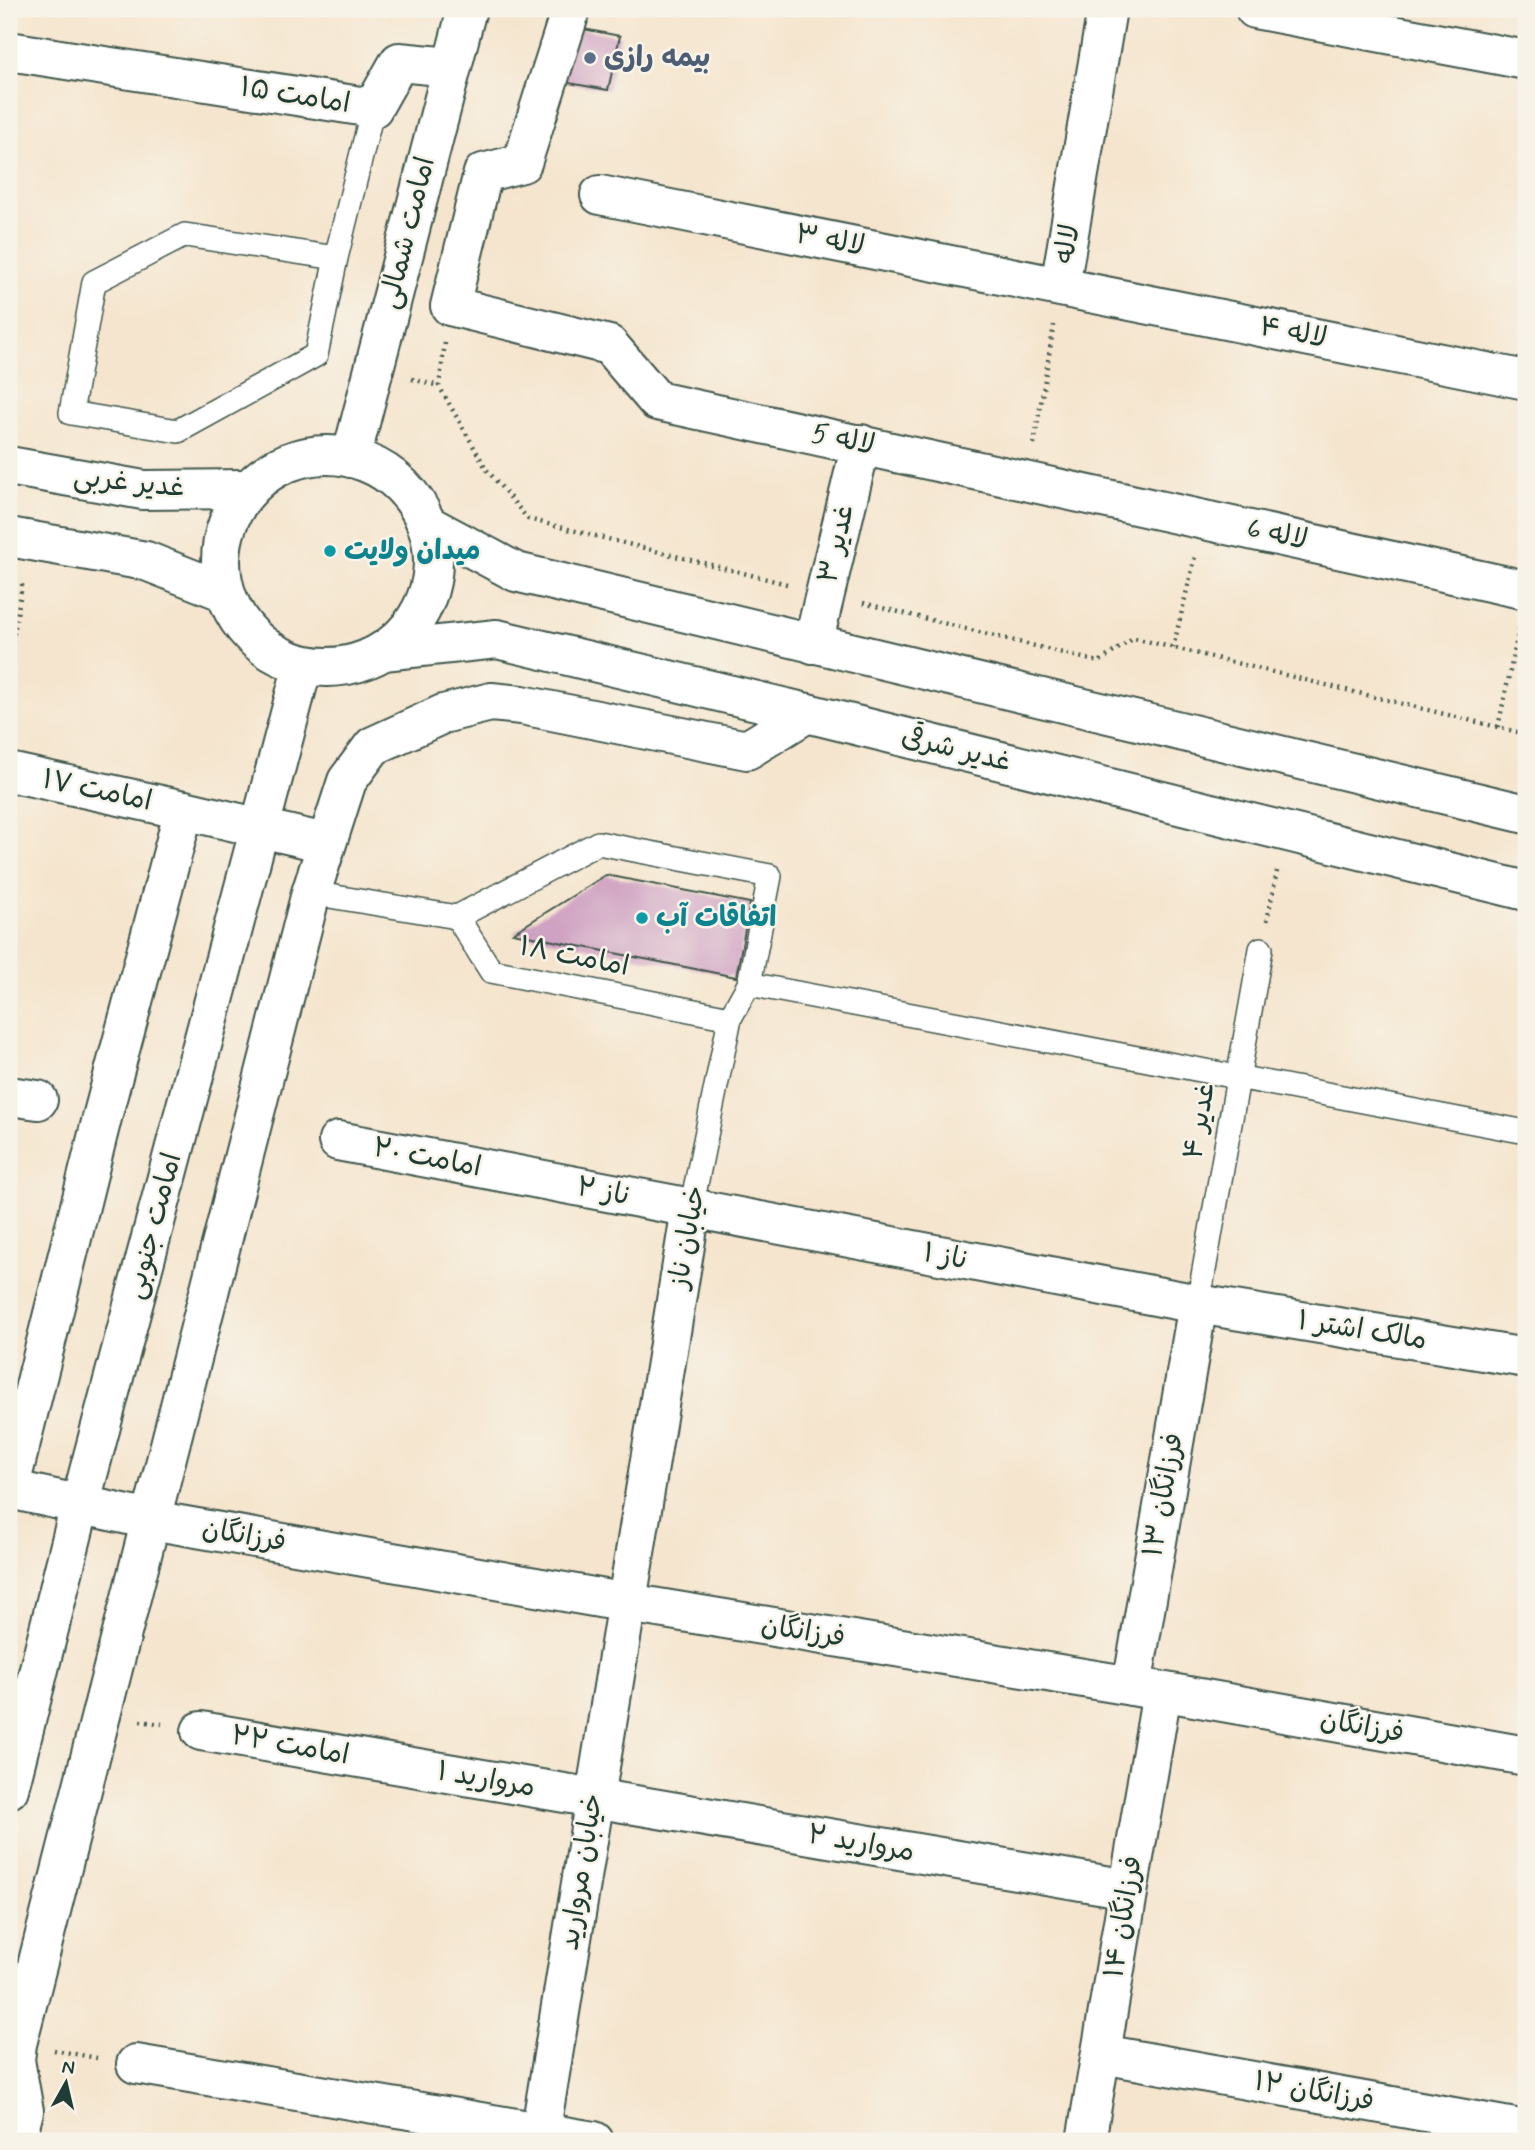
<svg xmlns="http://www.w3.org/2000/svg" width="1535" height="2150" font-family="Mynerve,'Playpen Sans Arabic',sans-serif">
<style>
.building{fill:#cfa1c2}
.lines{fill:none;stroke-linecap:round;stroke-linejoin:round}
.service-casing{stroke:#3f564b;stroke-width:26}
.minor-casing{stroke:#3f564b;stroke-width:42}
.tertiary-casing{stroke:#3f564b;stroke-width:42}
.secondary-casing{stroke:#3f564b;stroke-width:42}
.path{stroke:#3f564b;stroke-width:4.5;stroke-dasharray:2 5;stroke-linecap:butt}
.service{stroke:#fff;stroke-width:23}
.minor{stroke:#fff;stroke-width:38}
.tertiary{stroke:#fff;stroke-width:38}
.secondary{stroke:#fff;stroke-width:38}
.service-dot{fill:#5c6f8a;stroke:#f7f3e8;stroke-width:2.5}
.culture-dot{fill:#0f9aa8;stroke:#f7f3e8;stroke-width:2.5}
.labels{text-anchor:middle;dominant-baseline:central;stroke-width:5;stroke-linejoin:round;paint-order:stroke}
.service-label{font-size:28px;font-weight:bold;fill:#4e5e75;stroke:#f7f3e8;text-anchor:start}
.street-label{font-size:28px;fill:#1f3d34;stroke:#f7f3e8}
.culture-label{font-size:28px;font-weight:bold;fill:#0d838f;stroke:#f7f3e8;text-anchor:start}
</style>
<rect width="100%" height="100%" fill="#f7f3e8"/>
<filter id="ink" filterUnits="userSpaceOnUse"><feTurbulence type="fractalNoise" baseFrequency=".0143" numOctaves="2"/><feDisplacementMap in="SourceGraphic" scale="14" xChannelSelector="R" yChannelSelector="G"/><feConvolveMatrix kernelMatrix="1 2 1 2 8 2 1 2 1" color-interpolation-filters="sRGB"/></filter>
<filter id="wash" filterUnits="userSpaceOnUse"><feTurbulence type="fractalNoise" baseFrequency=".00686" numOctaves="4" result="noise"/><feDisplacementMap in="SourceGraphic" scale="28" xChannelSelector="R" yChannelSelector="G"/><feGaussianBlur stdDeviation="1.57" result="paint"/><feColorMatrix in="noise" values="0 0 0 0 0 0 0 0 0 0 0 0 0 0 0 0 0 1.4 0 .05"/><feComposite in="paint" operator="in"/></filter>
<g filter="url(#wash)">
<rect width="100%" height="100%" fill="#f5e5ce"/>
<g id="blocks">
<g class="building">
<path d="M573,27L620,36L608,90L558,81Z"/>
<path d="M606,875L750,903L736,977L513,933Z"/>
</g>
</g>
</g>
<g filter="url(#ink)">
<use href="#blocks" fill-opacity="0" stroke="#3f564b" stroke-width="2"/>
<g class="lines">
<defs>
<g id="service">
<path d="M336,258L316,355L178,431L71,413L94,282L185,235L336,258L373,108"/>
<path d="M311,893L457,917L491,971L730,1018"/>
<path d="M457,917L598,843L770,876L749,984L730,1018L691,1209"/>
<path d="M749,984L1526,1132"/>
<path d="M1198,1304L1261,949"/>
</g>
<g id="minor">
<path d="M571,9L522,163L483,173L450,306L609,345L657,401L1526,590"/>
<path d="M1255,9L1526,60"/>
<path d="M9,51L373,108L399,62L451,67"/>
<path d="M600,195L1526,380"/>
<path d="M1060,286L1107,9"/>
<path d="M813,644L861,444"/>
<path d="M9,772L184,810"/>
<path d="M9,1096L38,1100"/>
<path d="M338,1141L1198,1304L1526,1358"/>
<path d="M9,1489L151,1520L628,1603L1132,1686L1526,1756"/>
<path d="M1132,1686L1198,1304"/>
<path d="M201,1731L1128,1889"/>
<path d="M1102,2054L1526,2130"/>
<path d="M136,2064L594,2141"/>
<path d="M539,2141L691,1209"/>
<path d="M1086,2141L1162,1692"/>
</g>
<g id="tertiary">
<path d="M9,1490L104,1110L184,810L325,843"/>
<path d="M16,2141L24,2111L15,2060L17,2044L311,893L347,781L373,746L443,714L491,702L522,705L747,750L807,713"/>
</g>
<g id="secondary">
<circle cx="327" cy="561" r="106"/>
<path d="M351,458L467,9"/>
<path d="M9,466L143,490L249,489"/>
<path d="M426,524L516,572L1526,814"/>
<path d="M9,537L146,561L225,592"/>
<path d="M383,651L497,639L807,713L1526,891"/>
<path d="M9,1789L80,1505L303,665"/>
</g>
</defs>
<use href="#service" class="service-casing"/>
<use href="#minor" class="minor-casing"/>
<use href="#tertiary" class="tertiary-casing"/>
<use href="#secondary" class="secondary-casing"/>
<g class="path">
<path d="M445,343L439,386L487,470L528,519L787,584"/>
<path d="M412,379L439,386"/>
<path d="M1034,444L1054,325"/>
<path d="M863,603L1099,662L1134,638L1526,734"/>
<path d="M1173,648L1195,557"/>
<path d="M9,662L23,580"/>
<path d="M1498,727L1519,629"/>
<path d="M1267,921L1277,871"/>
<path d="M140,1721L162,1724"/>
<path d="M54,2050L97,2058"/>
</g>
<use href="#service" class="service"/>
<use href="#minor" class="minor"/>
<use href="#tertiary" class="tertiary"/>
<use href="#secondary" class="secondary"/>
</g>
</g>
<circle class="service-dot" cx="590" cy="58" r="7"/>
<g class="culture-dot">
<circle cx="330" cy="551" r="7"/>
<circle cx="642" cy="918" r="7"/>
</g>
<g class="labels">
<g class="service-label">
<text x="604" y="58">بیمه رازی</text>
</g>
<g class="street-label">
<text transform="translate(295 96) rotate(9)">امامت ۱۵</text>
<text transform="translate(408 233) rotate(-76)">امامت شمالی</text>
<text transform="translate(830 241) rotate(11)">لاله ۳</text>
<text transform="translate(1068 244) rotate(-80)">لاله</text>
<text transform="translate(1293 333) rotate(11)">لاله ۴</text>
<text transform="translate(843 440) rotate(12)">لاله 5</text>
<text transform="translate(129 483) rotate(6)">غدیر غربی</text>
<text transform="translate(1277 535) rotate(12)">لاله 6</text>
<text transform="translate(837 544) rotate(-77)">غدیر ۳</text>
<text transform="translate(956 750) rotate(14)">غدیر شرقی</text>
<text transform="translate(97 791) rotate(12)">امامت ۱۷</text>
<text transform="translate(574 957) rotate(11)">امامت ۱۸</text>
<text transform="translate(1200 1121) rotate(-80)">غدیر ۴</text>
<text transform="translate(427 1158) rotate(11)">امامت ۲۰</text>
<text transform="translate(603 1192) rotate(11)">ناز ۲</text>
<text transform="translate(154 1226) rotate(-75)">امامت جنوبی</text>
<text transform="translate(688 1237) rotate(-80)">خیابان ناز</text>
<text transform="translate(945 1257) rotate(11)">ناز ۱</text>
<text transform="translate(1362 1331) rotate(9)">مالک اشتر ۱</text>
<text transform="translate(1164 1495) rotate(-80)">فرزانگان ۱۳</text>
<text transform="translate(244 1536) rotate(10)">فرزانگان</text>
<text transform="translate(803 1632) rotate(9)">فرزانگان</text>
<text transform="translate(1362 1727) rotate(10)">فرزانگان</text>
<text transform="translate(290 1746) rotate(10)">امامت ۲۲</text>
<text transform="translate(486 1780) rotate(10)">مروارید ۱</text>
<text transform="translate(861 1844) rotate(10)">مروارید ۲</text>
<text transform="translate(582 1872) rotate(-81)">خیابان مروارید</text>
<text transform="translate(1124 1917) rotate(-81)">فرزانگان ۱۴</text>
<text transform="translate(1314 2092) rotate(10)">فرزانگان ۱۲</text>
</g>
<g class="culture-label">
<text x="344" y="551">میدان ولایت</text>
<text x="656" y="918">اتفاقات آب</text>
</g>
</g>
<rect width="1535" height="2150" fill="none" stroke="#f7f3e8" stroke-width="35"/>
<g transform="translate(66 2083) rotate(8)" stroke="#f7f3e8" stroke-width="5" paint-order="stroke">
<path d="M0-5L12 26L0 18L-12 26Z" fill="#1f3d34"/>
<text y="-10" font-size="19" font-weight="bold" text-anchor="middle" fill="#1f3d34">N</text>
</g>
</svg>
